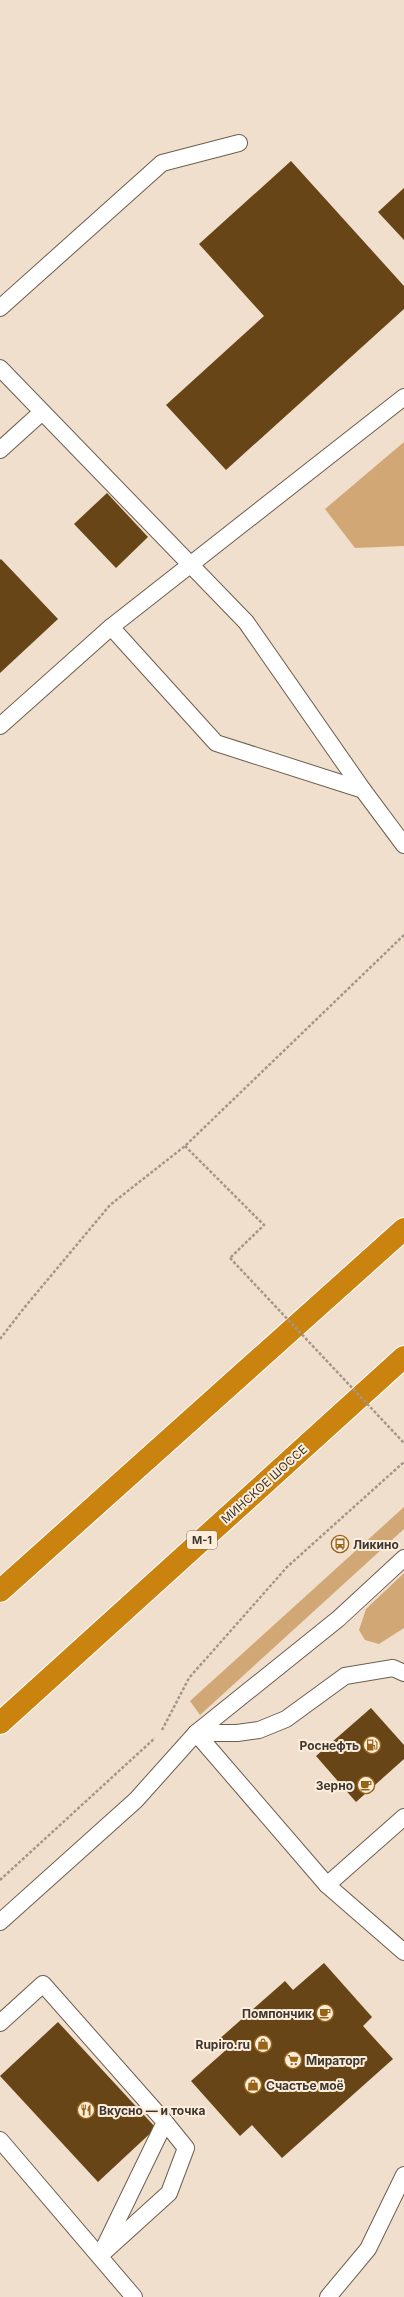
<svg xmlns="http://www.w3.org/2000/svg" width="404" height="2297" font-family="Inter,sans-serif">
<style>
.green{fill:#d1a776}
.building{fill:#684516}
.lines{fill:none;stroke-linecap:round;stroke-linejoin:round}
.lane-casing{stroke:#6d5f4f;stroke-width:18}
.highway-casing{stroke:#fff;stroke-width:24}
.path{stroke:#a39789;stroke-width:2.5;stroke-dasharray:3 2;stroke-linecap:butt}
.lane{stroke:#fff;stroke-width:16}
.highway{stroke:#cb830f;stroke-width:22}
.path-bridge{stroke:#a39789;stroke-width:2.5;stroke-dasharray:3 2;stroke-linecap:butt}
.labels{text-anchor:middle;dominant-baseline:central;stroke-width:4;stroke-linejoin:round;paint-order:stroke}
.shield{fill:#fdedda;stroke:#776e63;stroke-width:1}
.shield-label{font-size:11px;font-weight:bold;fill:#3d3730}
.street-label{font-size:12px;fill:#3d3730;stroke:#fdedda}
.poi-label{font-size:12px;font-weight:bold;fill:#3d3730;stroke:#fdedda;text-anchor:start}
</style>
<rect width="100%" height="100%" fill="#f0dfcd"/>
<g class="green">
<path d="M404,442V546L355,548L325,509Z"/>
<path d="M404,1507V1529L200,1715L190,1701Z"/>
<path d="M404,1573V1628L379,1644L365,1640L359,1630L366,1609Z"/>
</g>
<g class="building">
<path d="M291,161L404,286V309L226,470L166,405L264,316L199,244Z"/>
<path d="M404,188V240L378,212Z"/>
<path d="M107,493L148,537L116,568L74,524Z"/>
<path d="M1,559L58,619L0,673V560Z"/>
<path d="M371,1708L404,1745V1759L356,1802L316,1756Z"/>
<path d="M324,1963L372,2017L363,2026L393,2059L282,2158L252,2125L240,2136L191,2081L226,2050L217,2041L285,1981L293,1990Z"/>
<path d="M58,2022L156,2128L98,2182L0,2076Z"/>
</g>
<g class="lines">
<defs>
<g id="lane">
<path d="M0,308L162,163L239,143"/>
<path d="M0,368L246,622L363,790L404,845"/>
<path d="M0,450L42,412"/>
<path d="M111,627L404,397"/>
<path d="M0,726L111,627L216,743L363,790"/>
<path d="M196,1733L327,1885L404,1952"/>
<path d="M196,1733H237L259,1730L286,1719L345,1676L393,1668L404,1673"/>
<path d="M327,1885L404,1817"/>
<path d="M0,1922L136,1800L196,1733L338,1619L404,1558"/>
<path d="M0,2023L43,1984L165,2122L100,2256"/>
<path d="M0,2140L134,2297"/>
<path d="M105,2251L169,2193L186,2148L165,2122"/>
<path d="M328,2297L368,2249L404,2175"/>
</g>
<g id="highway">
<path d="M0,1591L404,1229"/>
<path d="M0,1723L404,1357"/>
</g>
</defs>
<use href="#lane" class="lane-casing"/>
<use href="#highway" class="highway-casing"/>
<g class="path">
<path d="M185,1146L264,1225L230,1258"/>
<path d="M0,1339L24,1308L110,1205L185,1146L404,935"/>
<path d="M162,1730L189,1678L287,1567L404,1462"/>
<path d="M0,1880L155,1738"/>
</g>
<use href="#lane" class="lane"/>
<use href="#highway" class="highway"/>
<path class="path-bridge" d="M230,1258L404,1443"/>
</g>
<defs>
<symbol id="bus-ring" viewBox="-11 -11 22 22"><circle r="9.5" fill="#fdedda" stroke="#976319" stroke-width="1.5"/><path d="M-5-6H5V4H4V6H2V4H-2V6H-4V4H-5ZM-3.5-4V0h7V-4ZM-3.5 1.2v1.5H-2V1.2ZM2 1.2v1.5H3.5V1.2Z" fill="#976319"/></symbol>
<symbol id="fuel-ring" viewBox="-11 -11 22 22"><circle r="9.5" fill="#fdedda" stroke="#976319" stroke-width="1.5"/><path d="M-5.5-6h7V0h2V4h1.3V-2.5L3-4.5l.8-.8L6-3V5H2.5V1h-1V6h-7ZM-4.2-4.7v3.2H.2V-4.7Z" fill="#976319"/></symbol>
<symbol id="cafe-ring" viewBox="-11 -11 22 22"><circle r="9.5" fill="#fdedda" stroke="#976319" stroke-width="1.5"/><path d="M-5.5-4.5H6V0H3Q3 3.5 0 3.5H-2.5Q-5.5 3.5-5.5 0ZM3-3.2v2h1.7v-2ZM-6 4.5H4V6H-6Z" fill="#976319"/></symbol>
<symbol id="shop-ring" viewBox="-11 -11 22 22"><circle r="9.5" fill="#fdedda" stroke="#976319" stroke-width="1.5"/><path d="M-5-2.5h2.3a2.7 3.5 0 0 1 5.4 0H5L5.5 6h-11ZM-1.5-2.5h3a1.5 2.3 0 0 0-3 0Z" fill="#976319"/></symbol>
<symbol id="supermarket-ring" viewBox="-11 -11 22 22"><circle r="9.5" fill="#fdedda" stroke="#976319" stroke-width="1.5"/><path d="M-6-5.5h2.5l.6 2H6L4.5 2H-2.5L-4.4-4H-6ZM-1.5 3.2a1.3 1.3 0 1 0 .1 0ZM3 3.2a1.3 1.3 0 1 0 .1 0Z" fill="#976319"/></symbol>
<symbol id="restaurant-ring" viewBox="-11 -11 22 22"><circle r="9.5" fill="#fdedda" stroke="#976319" stroke-width="1.5"/><path d="M-5-6h1v4h1v-4h1v4h1v-4h1v5L-1.5 .5V6h-2V.5L-5-1ZM5-6V6H3V1.5H1.5Q1.5-4 5-6Z" fill="#976319"/></symbol>
</defs>
<g fill-rule="evenodd">
<use href="#bus-ring" x="330" y="1534" width="20" height="20"/>
<use href="#fuel-ring" x="362" y="1735" width="20" height="20"/>
<use href="#cafe-ring" x="356" y="1775" width="20" height="20"/>
<use href="#cafe-ring" x="315" y="2003" width="20" height="20"/>
<use href="#shop-ring" x="253" y="2034" width="20" height="20"/>
<use href="#supermarket-ring" x="283" y="2050" width="20" height="20"/>
<use href="#shop-ring" x="243" y="2075" width="20" height="20"/>
<use href="#restaurant-ring" x="76" y="2100" width="20" height="20"/>
</g>
<g class="labels">
<rect class="shield" x="187" y="1531" width="30" height="18" rx="3"/>
<g class="shield-label">
<text x="202" y="1540">М-1</text>
</g>
<g class="street-label">
<text transform="translate(264 1484) rotate(-42)">МИНСКОЕ ШОССЕ</text>
</g>
<g class="poi-label">
<text x="353" y="1544">Ликино</text>
<text x="359" y="1745" text-anchor="end">Роснефть</text>
<text x="353" y="1785" text-anchor="end">Зерно</text>
<text x="312" y="2013" text-anchor="end">Помпончик</text>
<text x="250" y="2044" text-anchor="end">Rupiro.ru</text>
<text x="306" y="2060">Мираторг</text>
<text x="266" y="2085">Счастье моё</text>
<text x="99" y="2110">Вкусно — и точка</text>
</g>
</g>
</svg>
